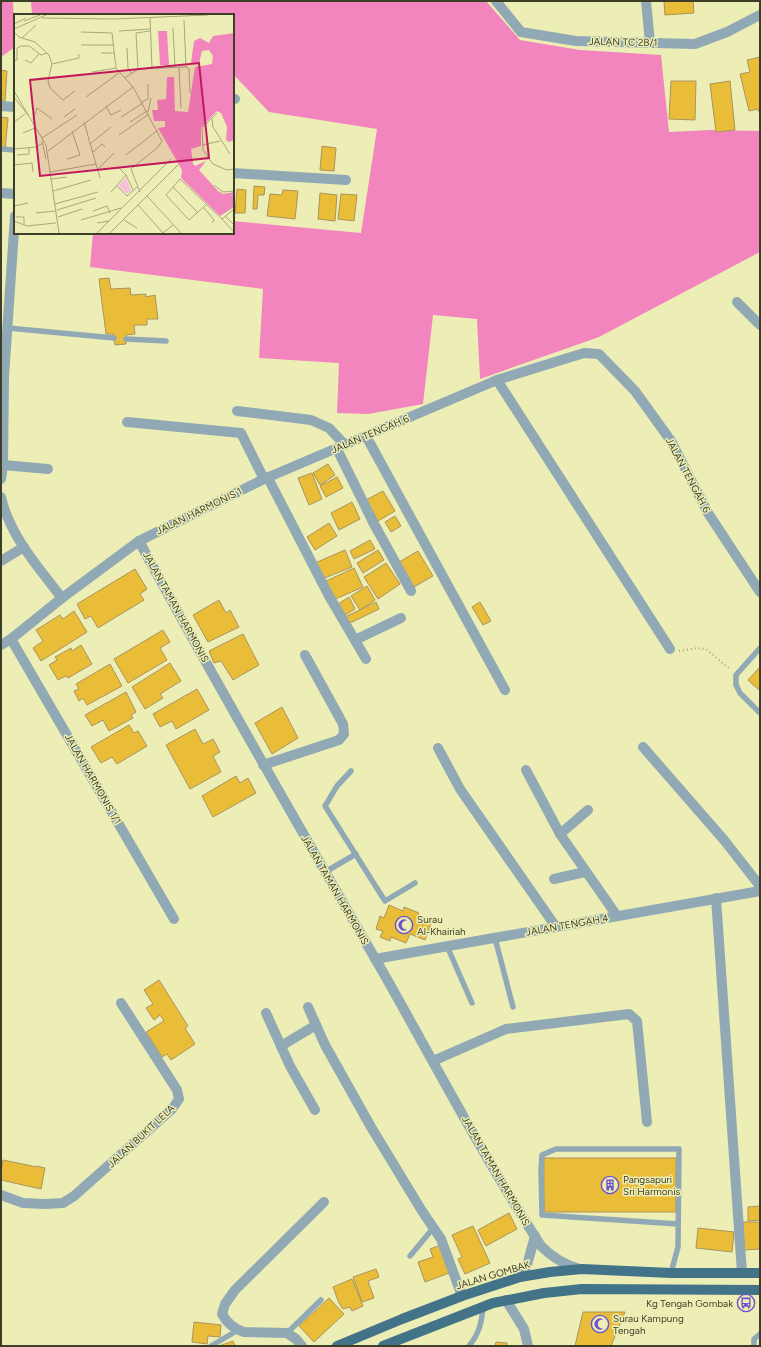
<svg xmlns="http://www.w3.org/2000/svg" width="761" height="1347" font-family="Figtree,sans-serif">
<style>
.forest{fill:#f284be}
.building{fill:#eabd39;stroke:#a89460}
.lines{fill:none;stroke-linecap:round;stroke-linejoin:round}
.path{stroke:#a5a67b;stroke-width:2;stroke-dasharray:1 3;stroke-linecap:butt}
.lane{stroke:#90a9b5;stroke-width:5.5}
.street{stroke:#90a9b5;stroke-width:10}
.primary{stroke:#427388;stroke-width:10}
.labels{text-anchor:middle;dominant-baseline:central;stroke-width:3;stroke-linejoin:round;paint-order:stroke}
.street-label{font-size:10px;fill:#3d3e27;stroke:#edeeb5}
.poi-label{font-size:10px;fill:#3d3e27;stroke:#edeeb5;text-anchor:start}
.inset-road{fill:none;stroke:#a7a87c;stroke-width:1}
.view{fill:#c2185b;fill-opacity:0.15;stroke:#c2185b;stroke-width:2}
.inset-edge{fill:none;stroke:#3d3e27;stroke-width:2}
</style>
<rect width="100%" height="100%" fill="#edeeb5"/>
<g class="forest">
<path d="M1,1H13L15,47L1,57Z"/>
<path d="M31,1H486L520,40L580,50L661,55L669,132L711,130L760,131V252L599,337L480,379L477,319L433,315L423,404L368,414L337,413L339,363L259,358L263,289L90,267L93,233H233V221L361,233L377,129L269,112L233,74V15H32Z"/>
</g>
<g class="building">
<path d="M664,1H693L694,13L665,15Z"/>
<path d="M760,57V115L758,109L749,111L740,74L750,72L747,60Z"/>
<path d="M1,70L7,71L5,101H1Z"/>
<path d="M671,81H696L695,120L669,119Z"/>
<path d="M730,81L735,130L716,132L710,84Z"/>
<path d="M1,117L8,118L5,150H1Z"/>
<path d="M322,146L336,148L334,171L320,170Z"/>
<path d="M254,186L265,187L264,195H258L257,209H253Z"/>
<path d="M237,189L246,190L245,213H235Z"/>
<path d="M283,190L298,191L295,219L267,216L270,194L282,195Z"/>
<path d="M320,193L337,195L335,221L318,219Z"/>
<path d="M341,194L357,195L354,221L338,219Z"/>
<path d="M109,278L111,289L130,288L131,295L146,294V297L155,295L158,319H147V325H134L135,334L126,335V344L115,345L113,334H106L99,279Z"/>
<path d="M328,464L335,475L320,485L313,473Z"/>
<path d="M312,473L322,499L309,505L298,478Z"/>
<path d="M337,477L343,488L326,497L320,486Z"/>
<path d="M383,491L395,511L378,521L366,500Z"/>
<path d="M352,502L360,519L339,530L331,513Z"/>
<path d="M395,516L401,526L391,532L385,522Z"/>
<path d="M329,523L337,536L315,550L307,537Z"/>
<path d="M370,540L375,549L354,559L350,551Z"/>
<path d="M345,550L352,567L322,579L315,563Z"/>
<path d="M378,550L384,560L363,573L357,563Z"/>
<path d="M418,551L433,576L414,587L399,562Z"/>
<path d="M386,563L400,584L378,599L364,577Z"/>
<path d="M354,568L363,587L333,600L324,582Z"/>
<path d="M135,569L147,589L140,594L144,600L98,628L91,616L85,619L77,604Z"/>
<path d="M367,586L375,600L360,610L351,596Z"/>
<path d="M349,597L355,609L345,615L338,604Z"/>
<path d="M219,600L226,613L230,610L239,627L208,642L193,615Z"/>
<path d="M376,602L379,609L348,624L345,617Z"/>
<path d="M480,602L491,621L483,625L472,607Z"/>
<path d="M74,611L87,632L41,661L33,648L43,641L36,630L60,615L63,619Z"/>
<path d="M163,630L170,642L160,648L167,660L128,683L114,659Z"/>
<path d="M243,634L259,665L233,680L221,661L214,663L209,651Z"/>
<path d="M81,645L92,664L68,678L66,676L58,680L49,665L57,660L55,657L71,648L72,651Z"/>
<path d="M170,663L181,681L160,694L163,698L145,709L132,687Z"/>
<path d="M110,664L122,686L87,705L83,698L79,701L74,691L79,689L76,684Z"/>
<path d="M760,667V691L748,680Z"/>
<path d="M197,689L209,710L176,729L172,721L160,727L153,714Z"/>
<path d="M126,692L136,712L131,715L133,718L109,731L103,720L92,726L85,715Z"/>
<path d="M282,707L298,738L272,754L255,723Z"/>
<path d="M129,725L134,733L138,731L147,746L117,764L112,757L101,763L91,747Z"/>
<path d="M195,729L203,744L213,739L220,752L213,756L221,772L190,789L166,745Z"/>
<path d="M236,776L240,783L248,778L256,793L213,817L202,796Z"/>
<path d="M389,905L403,911L404,907L419,913L418,916L432,921L425,940L410,934L406,943L391,937L390,941L380,937L383,931L376,929L380,916L384,918Z"/>
<path d="M159,980L188,1026L185,1028L195,1044L171,1060L167,1054L162,1057L146,1032L164,1021L160,1015L154,1020L146,1008L153,1004L144,990Z"/>
<rect x="544" y="1158" width="132" height="54"/>
<path d="M3,1160L37,1167V1166L45,1168L41,1189L1,1180V1171Z"/>
<path d="M760,1206V1220L748,1221V1207Z"/>
<path d="M509,1213L517,1229L486,1246L478,1230Z"/>
<path d="M743,1222H760V1249L744,1250Z"/>
<path d="M473,1226L490,1263L465,1274L458,1259L462,1257L452,1235Z"/>
<path d="M698,1228L734,1232L732,1252L696,1248Z"/>
<path d="M443,1244L452,1272L425,1282L418,1262L433,1257L430,1249Z"/>
<path d="M376,1269L379,1277L368,1281L374,1298L362,1302L353,1277Z"/>
<path d="M352,1279L363,1306L352,1311L350,1307L343,1309L339,1303L333,1287Z"/>
<path d="M329,1298L344,1314L314,1342L299,1326Z"/>
<path d="M583,1312H625L611,1346H575Z"/>
<path d="M194,1322L221,1325L220,1337L208,1336L207,1344L192,1342Z"/>
<path d="M233,1341L235,1346H219Z"/>
<path d="M496,1342L507,1343V1346H495Z"/>
</g>
<g class="lines">
<path class="path" d="M679,651L697,648L706,649L731,670"/>
<g class="lane">
<path d="M1,149L15,150"/>
<path d="M8,328L114,338"/>
<path d="M126,339L166,341"/>
<path d="M760,648L736,675V685L740,693L760,713"/>
<path d="M351,771L337,786L325,806L385,901L415,883"/>
<path d="M325,872L356,854"/>
<path d="M495,938L513,1007"/>
<path d="M447,946L472,1003"/>
<path d="M410,1256L434,1227"/>
<path d="M671,1273L678,1247L679,1149H556L542,1155L541,1170L542,1215L678,1224"/>
<path d="M287,1333L321,1300"/>
<path d="M211,1346L238,1330"/>
<path d="M469,1346C479,1334 482,1322 483,1306"/>
<path d="M754,1346V1339L760,1334"/>
</g>
<g class="street">
<path d="M496,1L521,32L576,41L695,44L727,32L760,15"/>
<path d="M646,1L650,43"/>
<path d="M233,99H235"/>
<path d="M1,106L15,107"/>
<path d="M233,173L346,180"/>
<path d="M1,193L15,194"/>
<path d="M737,302L760,325"/>
<path d="M497,380L670,649"/>
<path d="M237,411L311,420L329,428L345,445"/>
<path d="M127,422L241,433L264,479"/>
<path d="M366,436L505,690"/>
<path d="M337,449L373,522L411,591"/>
<path d="M3,465L48,469"/>
<path d="M268,478L329,596L366,659"/>
<path d="M1,479L3,465L4,377L15,216"/>
<path d="M1,497C10,536 38,567 62,598"/>
<path d="M139,541C219,689 304,835 388,981C438,1070 486,1161 541,1246C553,1258 564,1265 580,1269"/>
<path d="M1,561L24,547"/>
<path d="M11,639L174,919"/>
<path d="M355,640L401,618"/>
<path d="M1,645L11,639L62,598L139,541L264,479L497,380L584,353L599,354L635,391L671,441L708,513L760,592"/>
<path d="M643,747L724,840L760,886"/>
<path d="M438,748L460,789L556,927"/>
<path d="M263,765L339,740L344,734L343,724L305,655"/>
<path d="M526,770L560,834"/>
<path d="M588,810L560,834L617,916"/>
<path d="M554,879L585,872"/>
<path d="M716,898L742,1273"/>
<path d="M375,959L760,891"/>
<path d="M308,1007L325,1045L371,1127L422,1211L441,1239L462,1296"/>
<path d="M266,1013L290,1066L315,1110"/>
<path d="M281,1046L316,1025"/>
<path d="M433,1061L506,1029L629,1014L637,1021L647,1122"/>
<path d="M1,1195L23,1203L45,1204L63,1203L74,1196L100,1173L172,1109L179,1099L177,1090L121,1003"/>
<path d="M520,1277L527,1265L535,1236"/>
<path d="M506,1300L524,1329L528,1346"/>
<path d="M302,1346L296,1339L287,1333L244,1332C234,1329 227,1323 222,1314L225,1304L235,1290L324,1202"/>
</g>
<g class="primary">
<path d="M337,1346L402,1319L462,1296L520,1277L550,1272L582,1269L671,1273H760"/>
<path d="M383,1346L493,1303L544,1293L582,1289L760,1290"/>
</g>
</g>
<defs>
<symbol id="mosque-ring" viewBox="-11 -11 22 22"><circle r="9.5" fill="#edeeb5" stroke="#6c52cb" stroke-width="1.5"/><path d="M3.5-4.9A6 6 0 1 0 3.5 4.9A5 5 0 1 1 3.5-4.9Z" fill="#6c52cb"/></symbol>
<symbol id="building-ring" viewBox="-11 -11 22 22"><circle r="9.5" fill="#edeeb5" stroke="#6c52cb" stroke-width="1.5"/><path d="M-4-6H4V6H1V3H-1V6H-4ZM-2.5-4.3h1.7v1.8h-1.7ZM.8-4.3h1.7v1.8H.8ZM-2.5-1h1.7V.8h-1.7ZM.8-1h1.7V.8H.8Z" fill="#6c52cb"/></symbol>
<symbol id="bus-ring" viewBox="-11 -11 22 22"><circle r="9.5" fill="#edeeb5" stroke="#6c52cb" stroke-width="1.5"/><path d="M-5-6H5V4H4V6H2V4H-2V6H-4V4H-5ZM-3.5-4V0h7V-4ZM-3.5 1.2v1.5H-2V1.2ZM2 1.2v1.5H3.5V1.2Z" fill="#6c52cb"/></symbol>
</defs>
<g fill-rule="evenodd">
<use href="#mosque-ring" x="394" y="915" width="20" height="20"/>
<use href="#building-ring" x="600" y="1175" width="20" height="20"/>
<use href="#bus-ring" x="736" y="1293" width="20" height="20"/>
<use href="#mosque-ring" x="590" y="1314" width="20" height="20"/>
</g>
<g class="labels">
<g class="street-label">
<text transform="translate(623 42) rotate(1)">JALAN TC 2B/1</text>
<text transform="translate(370 434) rotate(-23)">JALAN TENGAH 6</text>
<text transform="translate(688 475) rotate(62)">JALAN TENGAH 6</text>
<text transform="translate(199 511) rotate(-26)">JALAN HARMONIS 1</text>
<text transform="translate(176 607) rotate(61)">JALAN TAMAN HARMONIS</text>
<text transform="translate(93 779) rotate(60)">JALAN HARMONIS 1/1</text>
<text transform="translate(335 890) rotate(60)">JALAN TAMAN HARMONIS</text>
<text transform="translate(567 925) rotate(-10)">JALAN TENGAH 4</text>
<text transform="translate(141 1136) rotate(-43)">JALAN BUKIT LELA</text>
<text transform="translate(496 1171) rotate(60)">JALAN TAMAN HARMONIS</text>
<text transform="translate(493 1275) rotate(-17)">JALAN GOMBAK</text>
</g>
<g class="poi-label">
<text x="417" y="919">Surau<tspan x="417" dy="12">Al-Khairiah</tspan></text>
<text x="623" y="1179">Pangsapuri<tspan x="623" dy="12">Sri Harmonis</tspan></text>
<text x="733" y="1303" text-anchor="end">Kg Tengah Gombak</text>
<text x="613" y="1318">Surau Kampung<tspan x="613" dy="12">Tengah</tspan></text>
</g>
</g>
<g transform="translate(14 14)">
<rect width="220" height="220" fill="#edeeb5"/>
<path d="M112,163L117,177L113,180L104,172Z" fill="#f7c1db"/>
<path d="M144,17H153L155,51H146ZM220,19V126L215,128L212,126L213,113L207,99L203,97L187,114V132L177,135L179,150L181,152L192,147L185,156L204,177L209,180L220,178V193L206,202L167,164L168,156L144,114L151,113V107H140L138,96H144L143,86L152,85L153,63H160L161,97L174,98L181,53L198,50L199,42L195,36L188,37L185,50L177,49L180,27L186,24L195,29L199,22Z" fill="#f284be"/>
<path class="inset-road" d="M136,3L138,54M28,4L100,5L194,1M170,6L172,53M10,7L26,1M0,10L12,4M159,14L161,53M0,15L32,1M105,17L136,15M0,18L5,23L21,28L35,41L38,50L34,67L36,74L49,86L61,77M67,18L98,19L102,54L119,73L148,127L144,133L117,155L126,178M8,24L22,11M67,31H100M113,34L114,54L117,59M87,39H100M11,46L17,49L25,40M0,47L3,46V34L7,32H15L27,41L33,39M38,50L65,44V40M172,53L175,55L176,79M165,54L167,94M124,55L122,19L136,17M78,58L102,54M111,64L124,55L172,53M0,77L32,131L45,219M0,83L14,101M72,83L105,59M128,88L134,85V70M92,92L97,101L107,96M134,98L137,84M203,99L188,114L189,136L199,150L213,156L220,155M50,103L61,95M107,103L129,89M198,105L199,113L216,140M19,106L23,94L38,105M0,108L11,100M70,108L86,164M116,108L133,97M9,119L21,114M105,121L135,100M28,124L63,101M28,127L32,145M76,130L97,113M188,131L206,127M0,135L22,133L29,129M34,137L119,73M79,138L88,130L91,133M3,141L15,140V134M112,141L144,116M53,145L66,141L58,117M0,151L18,149L19,158M105,154L112,161L119,176M83,156L100,139M36,158L82,150M37,165L53,163M200,171L209,178L220,177M103,172L113,182L123,173M159,173L184,199M39,177L77,166M97,178L112,161M133,182L167,219M41,190L84,178M124,191L149,219M192,191L175,206L152,181L166,165L208,205L220,218M0,192L14,189M190,194L200,206L198,209M43,196L82,184M79,197L93,192L96,199M22,199L41,197M211,202L220,211M2,203H10V211M44,203L68,195M208,205L220,195M67,206L107,194M110,206L123,214M0,207L13,212L42,209M83,209L95,207M83,219L157,145M96,219L165,150M149,219L159,211"/>
<path class="view" d="M185,49L195,144L26,162L16,66Z"/>
<rect width="220" height="220" class="inset-edge"/>
</g>
<rect width="761" height="1347" fill="none" stroke="#3d3e27" stroke-width="4"/>
</svg>
